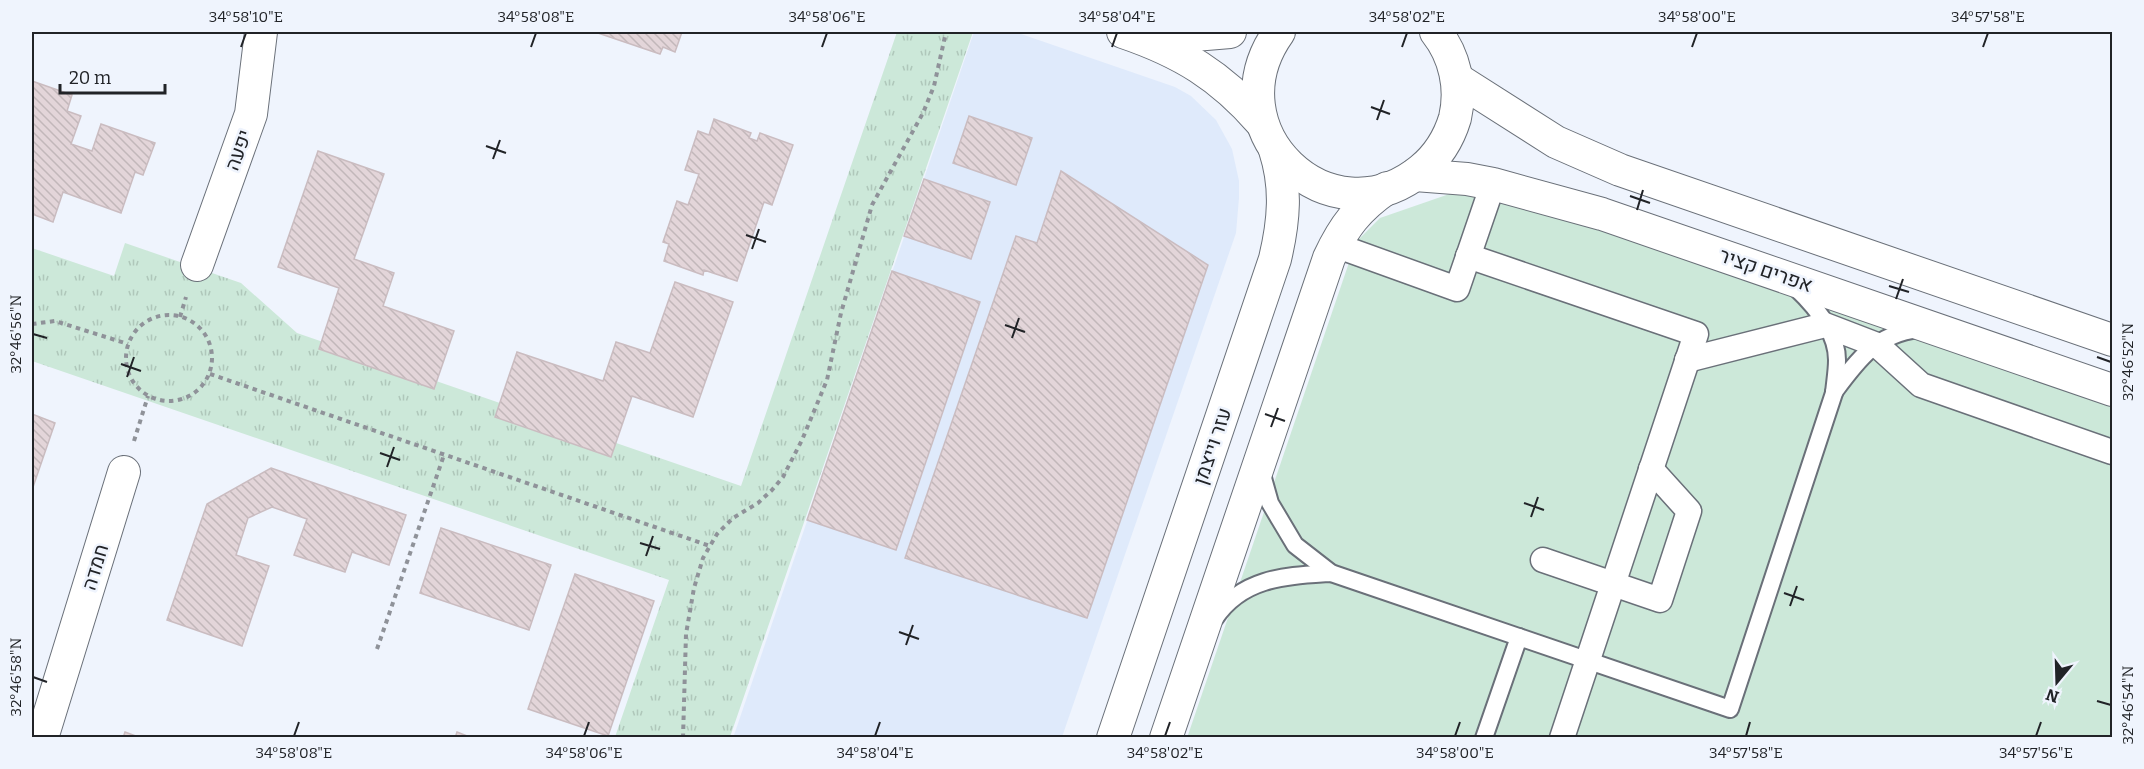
<svg xmlns="http://www.w3.org/2000/svg" width="2144" height="769" font-family="Bitter,Heebo,serif">
<style>
.built{fill:#dfeafb}
.grass{fill:#cce8d9}
.park{fill:url(#park-tufts)}
.building{fill:url(#building-back-hatch);stroke:#cabcc0;stroke-width:1.5}
.lines{fill:none;stroke-linecap:round;stroke-linejoin:round}
.service-casing{stroke:#6a7079;stroke-width:20}
.pedestrian-casing{stroke:#6a7079;stroke-width:27}
.minor-casing{stroke:#6a7079;stroke-width:34}
.path{stroke:#8f9299;stroke-width:4;stroke-dasharray:4.5 4.5;stroke-linecap:butt}
.service{stroke:#fff;stroke-width:16}
.pedestrian{stroke:#fff;stroke-width:24}
.minor{stroke:#fff;stroke-width:32}
.ticks{fill:none;stroke:#212327;stroke-width:2}
.labels{text-anchor:middle;dominant-baseline:central;stroke-width:5;stroke-linejoin:round;paint-order:stroke}
.street-label{font-size:20px;fill:#212327;stroke:#eff4fd}
.neatline{fill:none;stroke:#212327;stroke-width:2}
.ticks-label{font-size:15px;text-anchor:middle;fill:#212327}
</style>
<defs>
<pattern id="park-tufts" width="24" height="20" patternUnits="userSpaceOnUse" patternTransform="scale(1.5)"><rect width="24" height="20" fill="#cce8d9"/><path d="M3 7l-1-3M5 7V3M7 7l1-3M15 17l-1-3M17 17v-4M19 17l1-3" fill="none" stroke="#afc7ba"/></pattern>
<pattern id="building-back-hatch" width="6" height="6" patternUnits="userSpaceOnUse" patternTransform="scale(1.5)"><rect width="6" height="6" fill="#e3d5d9"/><path d="M-1 5l2 2M0 0l6 6M5-1l2 2" fill="none" stroke="#c2b7ba"/></pattern>
</defs>
<rect width="100%" height="100%" fill="#eff4fd"/>
<path class="built" d="M974,32H1015L1175,87L1191,96L1216,120L1232,149L1239,181V198L1236,233L1062,737L733,738Z"/>
<path class="grass" d="M1458,191L1515,200L2112,399V737L1187,738L1356,242L1380,218Z"/>
<path class="park" d="M897,32H973L730,737H615L669,580L32,361V248L114,276L125,243L241,283L297,333L741,486Z"/>
<g class="building">
<path d="M595,32H682L675,52L663,47L660,54Z"/>
<path d="M32,81L72,95L67,111L81,116L71,144L92,151L101,124L155,143L143,175L135,172L121,213L63,192L53,222L32,214Z"/>
<path d="M969,116L1032,138L1016,185L953,163Z"/>
<path d="M714,119L751,133L749,138L757,141L760,133L793,145L772,205L764,202L737,281L704,270L703,275L664,261L669,244L663,242L677,201L688,205L699,174L685,170L698,131L709,135Z"/>
<path d="M318,151L384,174L354,259L394,273L383,306L454,331L434,389L319,349L339,288L278,267Z"/>
<path d="M1061,171L1208,265L1087,618L905,558L1016,236L1037,243Z"/>
<path d="M924,179L990,202L971,259L904,236Z"/>
<path d="M892,271L980,302L896,550L807,520Z"/>
<path d="M675,282L733,302L693,417L632,396L611,457L495,417L517,352L603,381L616,342L650,353Z"/>
<path d="M32,414L55,423L32,490Z"/>
<path d="M271,468L406,515L389,565L352,552L345,572L294,555L307,519L272,507L248,518L236,555L269,566L242,646L167,620L207,504Z"/>
<path d="M441,528L551,565L529,630L420,593Z"/>
<path d="M575,574L654,601L608,736L528,709Z"/>
<path d="M125,732L141,738H123Z"/>
<path d="M457,732L472,738H455Z"/>
</g>
<g class="lines">
<defs>
<g id="service">
<path d="M1834,392C1857,361 1876,334 1918,329"/>
<path d="M1261,471L1270,503L1295,545L1331,573L1730,709L1834,393C1835,382 1837,371 1837,360C1837,332 1815,306 1796,288"/>
<path d="M1215,618C1243,577 1286,576 1331,573"/>
<path d="M1484,738L1519,637"/>
</g>
<g id="pedestrian">
<path d="M1335,245L1457,289L1493,184"/>
<path d="M1468,256L1696,334L1562,738"/>
<path d="M1687,360L1825,325L1877,345L1921,385L2112,452"/>
<path d="M1543,560L1660,600L1689,511L1651,469"/>
</g>
<g id="minor">
<path d="M1123,32C1182,52 1221,76 1261,122"/>
<path d="M1279,32C1209,130 1330,244 1421,170C1437,157 1449,138 1455,118C1462,88 1455,56 1436,32"/>
<path d="M1147,34L1182,36L1230,32"/>
<path d="M1457,79L1556,142L1620,170L2112,340"/>
<path d="M1415,175L1467,179L1493,184L1602,214L2112,390"/>
<path d="M197,265L251,114L261,32"/>
<path d="M42,738L124,472"/>
<path d="M1113,738L1275,259C1284,221 1287,187 1275,150"/>
<path d="M1166,738L1329,258C1344,226 1358,208 1387,188"/>
</g>
</defs>
<use href="#service" class="service-casing"/>
<use href="#pedestrian" class="pedestrian-casing"/>
<use href="#minor" class="minor-casing"/>
<g class="path">
<circle cx="169" cy="358" r="43"/>
<path d="M180,317L186,297"/>
<path d="M32,324L55,321L128,344"/>
<path d="M210,374L710,546"/>
<path d="M134,441L148,396"/>
<path d="M377,649L444,455"/>
<path d="M683,738L686,634L694,588L703,558L717,534L733,518L758,503L772,490L783,477L802,440L827,380L841,313L872,205L923,113L934,86L946,32"/>
</g>
<use href="#service" class="service"/>
<use href="#pedestrian" class="pedestrian"/>
<use href="#minor" class="minor"/>
</g>
<path class="ticks" d="M241,47L246,33M531,47L536,33M822,47L827,33M1112,47L1117,33M1402,47L1407,33M1692,47L1697,33M1983,47L1988,33M1371,107L1390,114M1377,120L1384,100M486,146L506,153M493,159L500,140M1630,196L1650,203M1637,210L1643,190M746,235L766,242M752,249L759,229M1889,286L1909,292M1896,299L1903,279M1005,325L1025,332M33,334L47,338M1012,338L1019,318M2097,357L2111,362M121,364L141,371M127,377L134,357M1265,414L1285,421M1271,427L1278,408M380,453L400,460M387,467L394,447M1524,503L1544,510M1531,517L1538,497M640,543L660,549M646,556L653,536M1784,593L1804,600M1790,606L1797,586M899,632L919,639M906,645L913,625M33,677L47,682M2097,701L2111,705M294,736L299,722M584,736L589,722M875,736L880,722M1165,736L1170,722M1455,736L1460,722M1746,736L1750,722M2036,736L2041,722"/>
<g class="labels">
<g class="street-label">
<text transform="translate(238 150) rotate(-70)">יפעה</text>
<text transform="translate(1766 270) rotate(19)">אפרים קציר</text>
<text transform="translate(1212 446) rotate(-71)">עזר וייצמן</text>
<text transform="translate(95 567) rotate(-73)">חמדה</text>
</g>
</g>
<rect width="2144" height="769" fill="none" stroke="#eff4fd" stroke-width="66"/>
<g transform="translate(2057 682) rotate(199)" stroke="#eff4fd" stroke-width="4.5" paint-order="stroke">
<path d="M0-4.5L10 22L0 15L-10 22Z" fill="#212327"/>
<text y="-9" font-size="16" font-weight="bold" text-anchor="middle" fill="#212327">N</text>
</g>
<path d="M60 84v9h105v-9" fill="none" stroke="#212327" stroke-width="3"/>
<text x="69" y="84" font-size="18" fill="#212327" stroke="#eff4fd" stroke-width="4.5" paint-order="stroke">20 m</text>
<rect x="33" y="33" width="2078" height="703" class="neatline"/>
<g class="ticks-label">
<text x="246" y="22">34°58'10"E</text>
<text x="536" y="22">34°58'08"E</text>
<text x="827" y="22">34°58'06"E</text>
<text x="1117" y="22">34°58'04"E</text>
<text x="1407" y="22">34°58'02"E</text>
<text x="1697" y="22">34°58'00"E</text>
<text x="1988" y="22">34°57'58"E</text>
<text transform="translate(16 334) rotate(-90)" y="5">32°46'56"N</text>
<text transform="translate(2128 362) rotate(-90)" y="5">32°46'52"N</text>
<text transform="translate(16 677) rotate(-90)" y="5">32°46'58"N</text>
<text transform="translate(2128 705) rotate(-90)" y="5">32°46'54"N</text>
<text x="294" y="758">34°58'08"E</text>
<text x="584" y="758">34°58'06"E</text>
<text x="875" y="758">34°58'04"E</text>
<text x="1165" y="758">34°58'02"E</text>
<text x="1455" y="758">34°58'00"E</text>
<text x="1746" y="758">34°57'58"E</text>
<text x="2036" y="758">34°57'56"E</text>
</g>
</svg>
